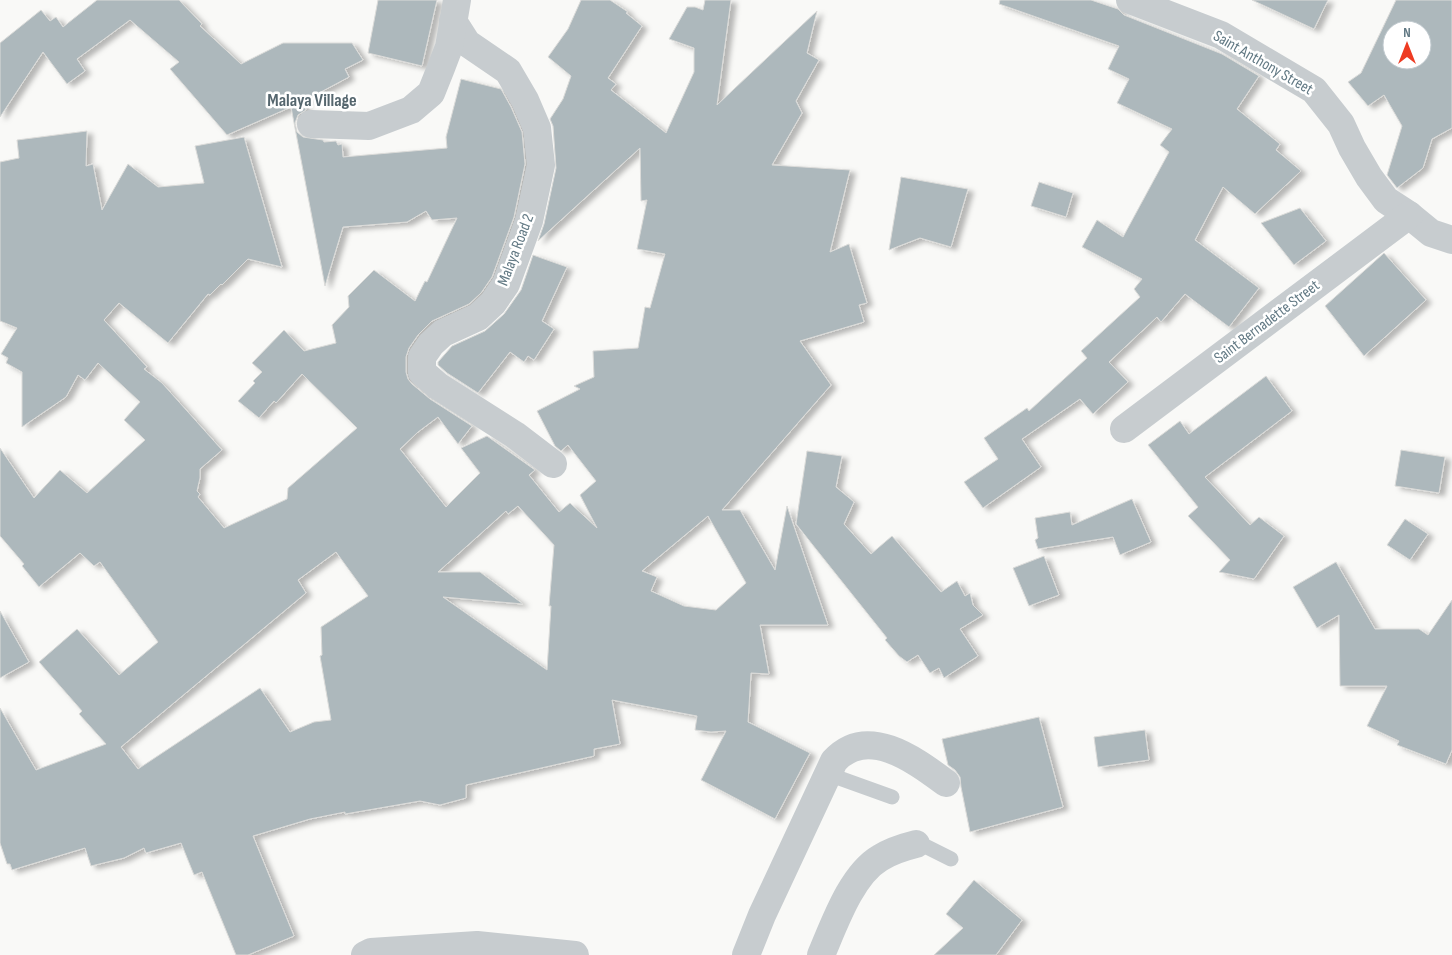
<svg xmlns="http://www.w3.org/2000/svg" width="1452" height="955" font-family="'Sofia Sans Condensed',sans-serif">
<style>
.building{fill:#adb8bc;stroke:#dbdbd9;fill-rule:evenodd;filter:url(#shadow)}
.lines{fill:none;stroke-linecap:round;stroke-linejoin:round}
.lane{stroke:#c7cccf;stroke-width:15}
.street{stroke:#c7cccf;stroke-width:28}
.labels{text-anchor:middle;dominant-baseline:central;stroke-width:5;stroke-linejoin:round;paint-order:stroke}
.street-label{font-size:16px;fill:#627984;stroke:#fff}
.neighbourhood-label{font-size:18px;font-weight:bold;fill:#55666e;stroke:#fff}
</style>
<defs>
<filter id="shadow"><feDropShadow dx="5.5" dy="3" stdDeviation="2.5" flood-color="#0004"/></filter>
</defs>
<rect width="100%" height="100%" fill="#f9f9f7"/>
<g class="building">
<path d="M97,0H179L202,24L200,26L241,64L283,43H352L363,60L345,69L349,77L302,102L306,110L298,115L295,123L297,132L303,137L323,140L324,142L336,141L338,145L342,144L343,157L447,148L446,137L461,79L501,89L511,107L522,132L525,164L514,217L492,277L481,293L469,304L432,321L418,335L409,348L406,357V372L408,379L412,384L430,399L472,426L458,444L438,417L418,432L400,449L446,507L480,473L461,448L487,436L535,470L529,475L559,512L570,503L597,528L580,495L596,481L568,445L561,451L555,446L537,411L580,389L574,386L594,377L593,351L638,348L645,307L650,308L665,254L637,249L647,200L641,201L640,148L538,241L544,224L556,168L553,126L550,119L563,99L571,76L548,57L568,29L581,0H610L628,12L626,13L642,26L608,78L616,84L611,90L666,133L694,72V48L669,39L687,7H695L703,10L705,0H731L717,105L817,11L807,53L819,60L796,101L802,113L772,165L850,170L830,252L849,244L867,303L859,305L864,322L800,341L831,385L722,510H740L775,570L787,506L828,625H760L769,674L751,673L748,722L810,753L775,819L701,780L726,731L711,732L695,730L697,716L612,700L620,744L594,749V756L466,785V798L440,805L420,801L345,814V812L310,819L253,836L294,936L248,955H236L202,872L194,875L181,843L146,853L144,848L124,858L91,866L85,848L12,870L10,864H7L0,843V708L36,770L106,744L79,714L82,711L39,662L77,629L119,675L158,642L100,562L94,566L80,553L39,587L22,566L24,564L0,536V448L34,498L60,470L87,493L145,440L124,420L140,402L98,363L85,380L78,375L66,397L22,427V372L6,363L8,358L1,354L17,328L0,321V162L19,158L17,140L87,131L86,166L93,164L102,210L128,164L158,187L204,183L195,146L244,137L282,267L248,259L222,285L221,284L210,295L208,294L168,343L119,303L104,320L147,367L144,369L162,383L222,450L200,469V478L197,491L200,494L198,497L224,528L287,499L288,488L357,428L302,374L276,403L274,401L259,418L238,401L255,383L253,381L262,372L252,363L284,330L304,351L336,343L332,325L349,307L348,296L374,270L415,301L425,281L427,282L457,218L432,220L426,211L407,222L343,227L325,286L291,107L227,135L170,69L179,62L130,20L77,59L85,71L67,84L43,52L0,117V43L41,10L50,21L56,17L63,27ZM518,506L554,545L549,606H551L547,670L443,597L523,604L480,572H438L506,511L508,514ZM708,516L746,583L716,610L684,606L651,591L657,577L642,571ZM336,552L368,596L321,627L322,655L320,656L331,720L314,722L290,732L260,688L138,769L121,747L306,593L298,580Z"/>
<path d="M378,0H437L422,66L368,53Z"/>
<path d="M1000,0H1091L1118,9L1124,15L1222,54L1259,76L1237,109L1280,144L1276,150L1301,171L1255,214L1223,187L1195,240L1259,288L1229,327L1185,294L1161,322L1157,317L1109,362L1128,382L1093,414L1080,399L1022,439L1041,467L983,508L964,482L998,459L984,438L1027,408L1029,411L1087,358L1081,351L1140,297L1134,289L1142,279L1082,247L1097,220L1123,237L1169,152L1160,145L1172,129L1117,103L1129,79L1108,69L1119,46L999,4Z"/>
<path d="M1252,0H1328L1314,29Z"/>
<path d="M1396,0H1452V128L1432,139L1423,168L1397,188L1387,175L1402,126L1384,95L1368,106L1348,82L1361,73ZM1392,30H1422V60H1392Z"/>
<path d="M901,177L968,189L951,247L920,238L889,250Z"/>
<path d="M1039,182L1073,193L1066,217L1031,206Z"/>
<path d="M1300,208L1326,241L1294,265L1261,223Z"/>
<path d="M1384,253L1426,300L1364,356L1325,306Z"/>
<path d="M533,255L567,267L542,321L554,329L534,360L528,356L524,362L510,352L478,393L447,373L438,365V362L452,346L485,331L504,314L521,290Z"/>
<path d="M1266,376L1292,411L1205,477L1250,525L1259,517L1284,536L1254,579L1219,572L1230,560L1188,516L1198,507L1148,445L1180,421L1189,434Z"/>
<path d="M1401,450L1445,457L1439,493L1395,486Z"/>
<path d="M807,451L842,456L836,487L854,502L844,524L871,554L892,536L941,592L957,581L965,596L970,593L973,605L983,615L960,629L978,656L944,678L939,668L930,673L918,655L907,662L899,656L885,640L887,638L796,524Z"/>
<path d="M1132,499L1151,542L1120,555L1113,537L1038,549L1035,540L1038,538L1035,518L1070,512L1072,525Z"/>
<path d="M1405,519L1428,534L1410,560L1387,545Z"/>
<path d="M1044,556L1059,595L1029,606L1013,568Z"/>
<path d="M1336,562L1375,629H1419L1428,635L1452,600V750L1446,764L1397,745L1399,741L1367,726L1387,686H1340L1339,615L1317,628L1293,587Z"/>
<path d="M0,611L29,662L0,678Z"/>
<path d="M1039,717L1063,807L970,832L961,787L960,777L955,770L948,765L942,739Z"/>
<path d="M1145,730L1149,760L1098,767L1094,737Z"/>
<path d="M974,880L1022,920L996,955H934L963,928L946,914Z"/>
</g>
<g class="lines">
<g class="lane">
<path d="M828,774L892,797"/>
<path d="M916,844L927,847L951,859"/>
</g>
<g class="street">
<path d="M1130,0L1221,35L1314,90L1341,124L1352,148L1369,177L1386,200L1409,215L1431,233L1452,240"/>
<path d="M453,21L467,43L508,71L525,100L537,128L541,165L529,221L506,284L493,303L478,317L443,333L431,344L422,357V372L438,386L515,435L553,464"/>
<path d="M311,124L369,126L411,110L431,93L441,68L449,47L457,0"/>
<path d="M1124,429L1409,215"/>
<path d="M365,955L371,952L477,945L575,955"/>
<path d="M746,955L762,915L834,761C868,724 916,761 946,783"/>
<path d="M821,955C834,925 851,875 880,858C891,851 904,847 916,844"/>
</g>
</g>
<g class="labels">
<g class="street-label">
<text transform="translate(1263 63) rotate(30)">Saint Anthony Street</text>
<text transform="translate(516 250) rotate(-69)">Malaya Road 2</text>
<text transform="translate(1267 322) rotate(-37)">Saint Bernadette Street</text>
</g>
<g class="neighbourhood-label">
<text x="312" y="100">Malaya Village</text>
</g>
</g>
<g transform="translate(1407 45)"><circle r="24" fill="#ffffff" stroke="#c0c9ce"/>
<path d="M0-4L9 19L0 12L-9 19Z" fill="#ee3b22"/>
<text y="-8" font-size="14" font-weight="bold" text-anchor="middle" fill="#627984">N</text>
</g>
</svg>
